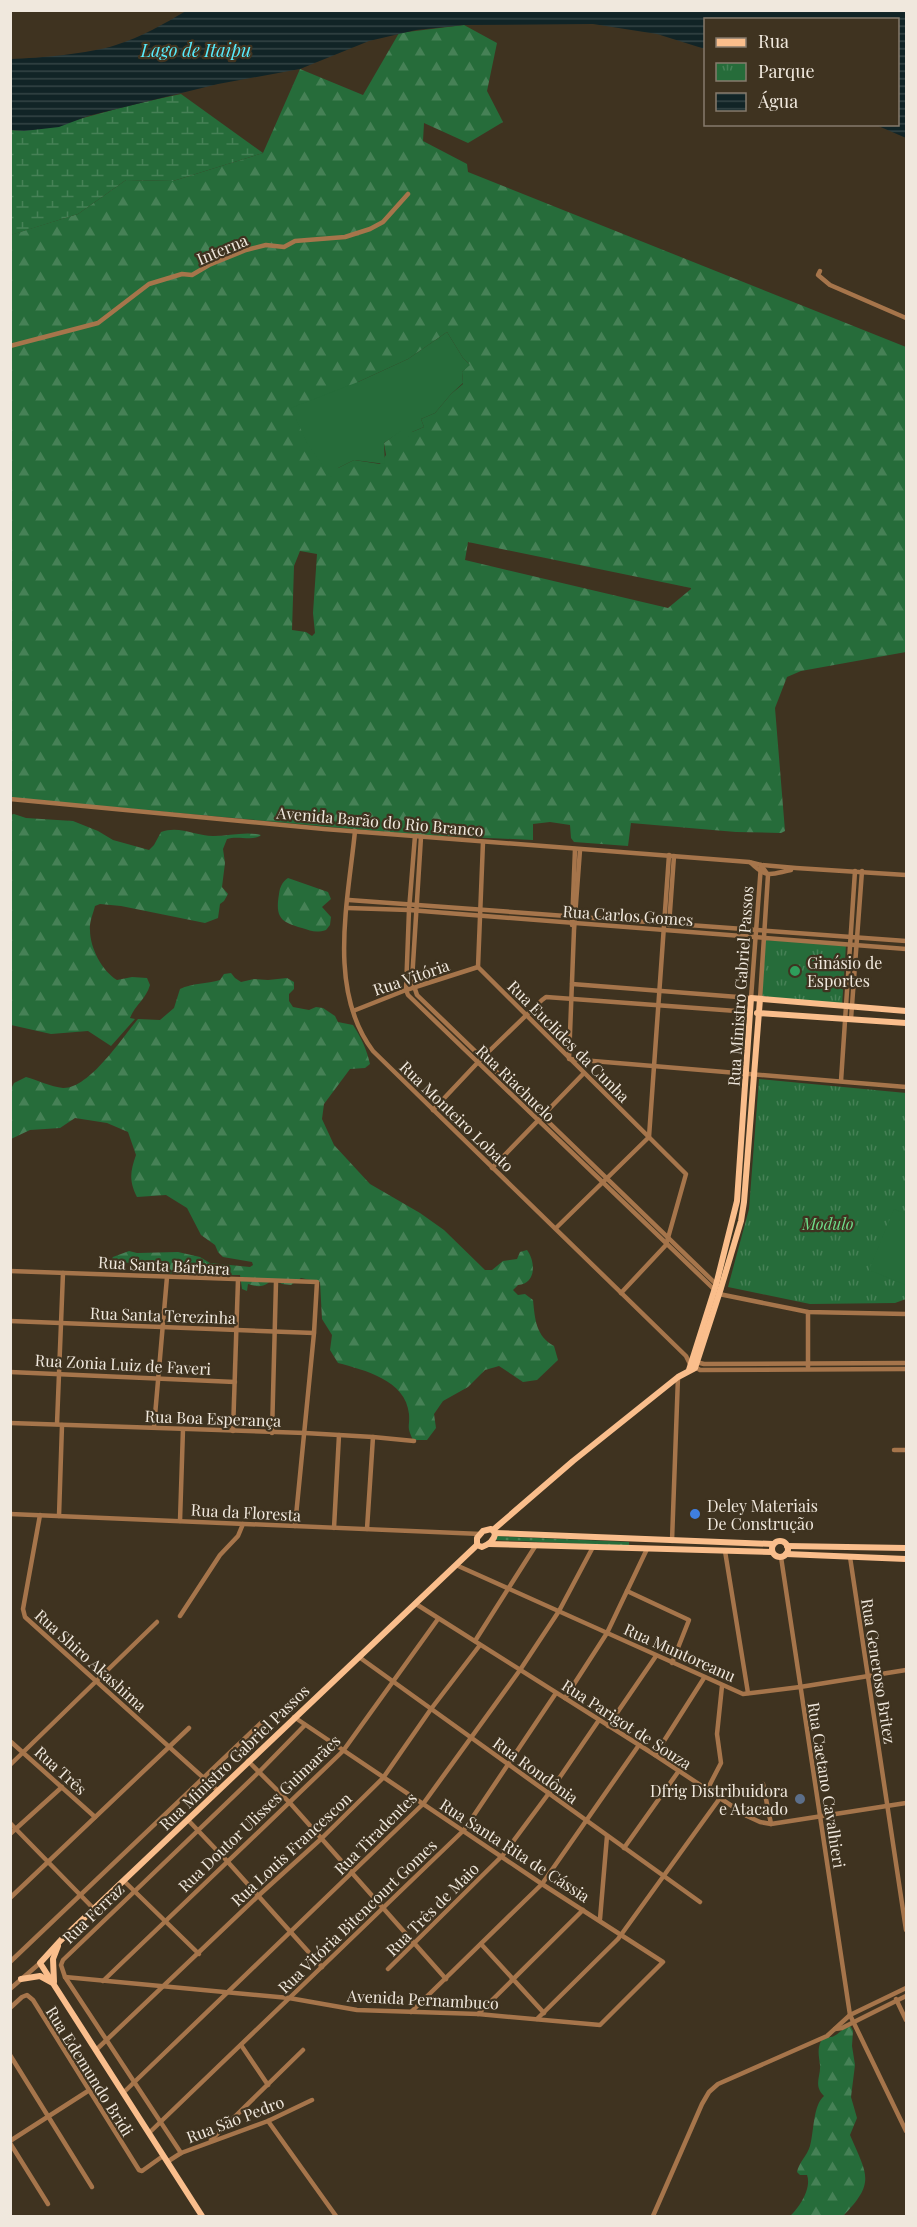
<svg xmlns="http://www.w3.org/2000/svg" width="917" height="2227" font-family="'Playfair Display',serif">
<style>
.grass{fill:url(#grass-dots)}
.forest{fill:url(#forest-firs);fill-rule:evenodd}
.wetland{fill:url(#wetland-marsh)}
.park{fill:url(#park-tufts)}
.garden{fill:#266c3a}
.water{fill:url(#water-rules)}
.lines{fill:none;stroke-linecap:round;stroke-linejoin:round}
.minor{stroke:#a6754b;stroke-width:4.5}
.major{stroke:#fabe8c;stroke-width:6}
.leisure-dot{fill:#2e9e5b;stroke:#3f3320;stroke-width:2}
.shop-dot{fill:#3f7fe0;stroke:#3f3320;stroke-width:2}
.service-dot{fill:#5c6f8a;stroke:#3f3320;stroke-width:2}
.labels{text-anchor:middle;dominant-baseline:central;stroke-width:4.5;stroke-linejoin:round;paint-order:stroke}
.street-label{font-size:16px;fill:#f0e8dd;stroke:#3f3320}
.poi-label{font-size:16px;fill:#f0e8dd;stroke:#3f3320;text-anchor:start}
.park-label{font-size:16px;font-style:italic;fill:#6ede8a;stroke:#3f3320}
.water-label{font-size:18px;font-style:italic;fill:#57ebfc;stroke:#3f3320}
</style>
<defs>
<pattern id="grass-dots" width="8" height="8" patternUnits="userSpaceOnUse" patternTransform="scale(1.5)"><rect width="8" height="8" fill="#266c3a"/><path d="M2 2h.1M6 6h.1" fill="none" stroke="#468156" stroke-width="1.8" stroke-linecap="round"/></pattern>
<pattern id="forest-firs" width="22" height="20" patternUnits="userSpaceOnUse" patternTransform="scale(1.5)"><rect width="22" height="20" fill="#266c3a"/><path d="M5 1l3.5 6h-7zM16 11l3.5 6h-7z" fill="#468156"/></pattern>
<pattern id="wetland-marsh" width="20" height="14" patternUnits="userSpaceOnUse" patternTransform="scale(1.5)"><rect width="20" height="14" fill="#266c3a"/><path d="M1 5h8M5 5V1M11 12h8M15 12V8" fill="none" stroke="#468156"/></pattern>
<pattern id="park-tufts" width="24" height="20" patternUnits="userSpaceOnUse" patternTransform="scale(1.5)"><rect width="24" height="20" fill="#266c3a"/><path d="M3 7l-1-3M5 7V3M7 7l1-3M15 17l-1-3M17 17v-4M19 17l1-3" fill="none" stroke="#468156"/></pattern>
<pattern id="water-rules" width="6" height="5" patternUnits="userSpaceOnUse" patternTransform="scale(1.5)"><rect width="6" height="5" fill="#112426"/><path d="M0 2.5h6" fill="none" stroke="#344445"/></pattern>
</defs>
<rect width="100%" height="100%" fill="#3f3320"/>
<path class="grass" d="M497,1536L513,1537L629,1542V1546L494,1540Z"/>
<g class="forest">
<path d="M464,25L497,43L487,91L503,122L468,143L424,123L423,141L467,164L468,172L906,347V652L801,671L787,677L775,708L785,831L781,833L736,832L631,823L628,846L574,842L571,838L570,825L550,822L533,824V840L422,835L11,798L10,235L78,214L126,180L173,181L263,153L300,69L363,95L399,33ZM447,332L463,358L469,364L462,372L463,384L451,394L435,413L421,419L424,427L412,432L401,430L384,443L386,455L380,464L354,460L338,468L358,382L408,359ZM468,542L691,588V589L668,608L465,560ZM300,551L317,554L313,613L315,633L312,636L306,632L292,630L294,566Z"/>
<path d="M14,814L26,818L73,821L98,831L113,840L149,850L154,845L161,832C179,825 196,836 213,836C229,836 246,831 261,835C253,842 238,835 227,839L223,849L225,863L222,887L228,894L224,901L220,904L218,918L205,923L121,906L100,904L95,906C93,914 89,923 90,930C90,948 102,971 117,980L132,977L147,978L150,985C146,999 135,1005 130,1018L135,1019L111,1046L88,1031L51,1034L11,1025L10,815Z"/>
<path d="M288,878L328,892L331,899L322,907L331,917L330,925L326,930C316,933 311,931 302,928C281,922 275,918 279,894C280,887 282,882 288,878Z"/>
<path d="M231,973L235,978L241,982L254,979L268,980L287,978L294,982V989L289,994V1001L293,1007L309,1010L316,1007L323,1008L335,1016L338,1022L353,1025C361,1037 367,1050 370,1064L365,1068L350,1069L324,1104L322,1119L334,1145L370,1184L420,1213L444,1230L485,1270H492L503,1261L517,1259L520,1252L527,1250C536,1262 536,1284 518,1285L513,1290L518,1295L525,1294L533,1300C535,1320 536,1336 554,1346L558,1360L537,1380L523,1382L499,1366L485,1370L468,1387L443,1401L434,1414L436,1428L427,1440H413C406,1425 410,1428 409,1414C406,1380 364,1370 338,1363L330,1350L332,1335L322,1319L320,1282L301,1278L291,1285L282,1284L273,1279C264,1288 258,1287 248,1284L247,1291L242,1289L240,1275H220L199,1271L185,1274L141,1272L136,1268L151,1267L155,1262L113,1263L111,1260L113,1257L129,1251L137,1253L178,1252L200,1257L210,1263L250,1267L253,1265L252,1262L223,1257L218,1252L215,1245L201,1235L187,1208L166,1195L137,1197C129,1181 130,1172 136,1155L128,1132L107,1123L75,1118L60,1128L30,1130L11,1139V1089L14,1083L26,1077C37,1080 51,1087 63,1088C89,1089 122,1038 138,1019L160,1020L174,1008L180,989C192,983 207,984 220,980L224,974Z"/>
<path d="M850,2025L853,2031L852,2046L855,2065L851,2097L857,2118L850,2135C867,2175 876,2182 843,2216H790C799,2208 812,2188 807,2175H800L797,2172C799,2162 807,2156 810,2146C814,2132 813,2105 824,2096C813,2086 821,2076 820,2065C819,2057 817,2049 821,2041C823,2037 830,2038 834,2036C840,2033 844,2027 850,2025Z"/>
</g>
<path class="wetland" d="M181,94L263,153L173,181L126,180L78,214L11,235L10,130C44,132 67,122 98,114C126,106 153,100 181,94Z"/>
<g class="park">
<path d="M765,940L846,945L842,1006L762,996Z"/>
<path d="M759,1079L906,1093V1299L895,1303L810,1304L728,1287L749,1209Z"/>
</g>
<g class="garden">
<path d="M447,332L463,358L470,365L462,372L463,383L451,394L435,413L421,419L424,427L412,432L408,437L401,431L384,443L385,464L354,460L338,468L331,477L307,443L291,408L358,382L408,359Z"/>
<path d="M894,1209L906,1214V1285L869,1270Z"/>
</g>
<path class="water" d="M186,11H906V138L876,125L898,124V20H706L705,49L657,34L593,24L464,25L416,30L369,41L300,69L218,84L88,116L59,127L24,131L11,130V59C40,58 88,54 116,45C141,37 164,24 186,11Z"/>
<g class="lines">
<g class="minor">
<path d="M820,271L818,275L830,285L906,318"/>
<path d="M10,346L98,323L149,284L182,274L192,275L209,265L246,250L266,245L284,247L295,241L345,237L370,229L383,222L408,194"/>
<path d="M10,799L324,829L749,862L761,865L796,868L906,875"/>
<path d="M355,831C348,902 327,990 373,1051L686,1356L690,1364L700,1370L906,1369"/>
<path d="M415,836L409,910L406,990L408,995L719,1294L808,1312L906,1314"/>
<path d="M421,837L412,980L417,995L717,1285"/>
<path d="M483,842L478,967L686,1174L666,1245L621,1293"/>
<path d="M580,850L574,930L569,1059L906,1087"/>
<path d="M751,863C767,879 771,874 791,870"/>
<path d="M349,900L906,941"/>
<path d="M348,908L409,910L906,949"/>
<path d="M572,925L575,849"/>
<path d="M669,925L674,856"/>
<path d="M572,984L751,998L761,865"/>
<path d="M760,999L768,875L761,865"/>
<path d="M353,1011L406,990L478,967"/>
<path d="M851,1019L862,871"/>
<path d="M841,1081L855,871"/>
<path d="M433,1110L482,1058L542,1000L546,997L750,1012"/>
<path d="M492,1168L584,1073"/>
<path d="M556,1228L649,1137L669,855"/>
<path d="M10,1271L317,1282L314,1333L295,1526"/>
<path d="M10,1321L314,1333"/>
<path d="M696,1362L704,1364L906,1363"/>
<path d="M808,1367V1312"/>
<path d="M10,1372L235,1382"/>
<path d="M10,1423L305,1433L373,1437L414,1441"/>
<path d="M57,1424L63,1273"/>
<path d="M154,1427L167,1277"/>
<path d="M233,1431L238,1280"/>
<path d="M272,1433L276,1282"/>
<path d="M894,1450H906"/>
<path d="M10,1514L481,1534"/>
<path d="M40,1515L23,1609L25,1617L217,1790"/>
<path d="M59,1516L62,1425"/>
<path d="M180,1521L183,1429"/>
<path d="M334,1528L339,1435"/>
<path d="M367,1529L373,1437"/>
<path d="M672,1541L678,1377"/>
<path d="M725,1551L748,1693"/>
<path d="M781,1557L850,2015L906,2131"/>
<path d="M850,1557L906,1930"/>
<path d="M456,1565L743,1694L800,1687L906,1670"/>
<path d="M627,1591L689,1620L672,1663"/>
<path d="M416,1604L655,1755L747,1816L760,1822L771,1824L906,1803"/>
<path d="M180,1616L220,1555L238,1536L243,1524"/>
<path d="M475,1641L536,1545"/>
<path d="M359,1657L700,1902"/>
<path d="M565,1698L607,1633L647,1549"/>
<path d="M608,1726L656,1656"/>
<path d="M10,1741L95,1817"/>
<path d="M655,1755L704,1678"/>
<path d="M248,1761L290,1803L446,1979"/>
<path d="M10,1765L157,1622"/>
<path d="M763,1784L771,1824"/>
<path d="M707,1790L721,1763L717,1734L722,1686"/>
<path d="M188,1820L227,1861L322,1967"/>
<path d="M10,1823L94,1909"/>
<path d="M10,1834L62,1787"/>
<path d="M624,1848L678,1772"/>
<path d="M124,1881L199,1954"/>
<path d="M10,1898L189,1728"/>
<path d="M600,1919L607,1836"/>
<path d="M481,1944L544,2013"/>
<path d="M10,1962L262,1722"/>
<path d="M388,1969L503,1855L549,1793L599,1720"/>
<path d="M65,1977L289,1998L357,2010L478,2014L600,2025L663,1962L542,1884L294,1717"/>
<path d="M103,1981L343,1751L438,1619"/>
<path d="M10,1989L40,1963"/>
<path d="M896,1999L906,2020"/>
<path d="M10,2008L22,1997L27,1995L33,2000L139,2170L142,2171L163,2156"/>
<path d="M411,2012L542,1884L639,1745"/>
<path d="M478,2014L583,1910"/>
<path d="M537,2019L618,1939L720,1798"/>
<path d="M835,2029L842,2028L906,1996"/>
<path d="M241,2045L268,2085"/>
<path d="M96,2050L258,1896L322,1838L383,1778L431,1709L480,1645"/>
<path d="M10,2055L92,2187"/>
<path d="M123,2093L423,1804L520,1670L559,1611L593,1547"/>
<path d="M268,2121L336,2216"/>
<path d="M149,2133L464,1830L556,1693"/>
<path d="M211,2140L303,2050"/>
<path d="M10,2141L88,2091"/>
<path d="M10,2143L48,2204"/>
<path d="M181,2153L65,1977L61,1965L63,1960L260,1771L305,1725"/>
<path d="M167,2162L181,2153L268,2121L312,2100"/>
<path d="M653,2216L702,2104L709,2092L718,2084L827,2036L850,2015L906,1988"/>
</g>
<g class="major">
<path d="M757,1013L906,1023"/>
<path d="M689,1370L716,1285L737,1201L751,998L906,1011"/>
<path d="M493,1530L573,1461L678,1377L695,1368L721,1288L741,1221L744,1202L760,999"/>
<path d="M495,1533L773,1544"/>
<circle cx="780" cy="1549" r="8"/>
<path d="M489,1544L772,1552"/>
<path d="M787,1546L906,1548"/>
<path d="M786,1554L906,1559"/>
<path d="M21,1979L40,1976L51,1982"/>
<path d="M54,1982L53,1959L58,1946"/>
<path d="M202,2216L40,1963L61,1940L477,1545V1538L483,1531L491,1529L495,1533C495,1540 488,1545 482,1547L477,1545"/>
</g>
</g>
<circle class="leisure-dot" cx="795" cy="971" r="6"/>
<circle class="shop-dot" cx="695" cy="1514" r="6"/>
<circle class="service-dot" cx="800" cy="1799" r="6"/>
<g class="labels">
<g class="street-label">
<text transform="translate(222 249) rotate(-23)">Interna</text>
<text transform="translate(380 821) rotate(5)">Avenida Barão do Rio Branco</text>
<text transform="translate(628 915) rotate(4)">Rua Carlos Gomes</text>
<text transform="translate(411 977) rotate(-19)">Rua Vitória</text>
<text transform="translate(740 986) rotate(-86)">Rua Ministro Gabriel Passos</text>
<text transform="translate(569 1041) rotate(45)">Rua Euclides da Cunha</text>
<text transform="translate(516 1083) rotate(44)">Rua Riachuelo</text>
<text transform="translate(457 1116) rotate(44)">Rua Monteiro Lobato</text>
<text transform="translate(164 1265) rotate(3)">Rua Santa Bárbara</text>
<text transform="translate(163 1315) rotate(2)">Rua Santa Terezinha</text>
<text transform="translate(123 1364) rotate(3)">Rua Zonia Luiz de Faveri</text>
<text transform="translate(213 1418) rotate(2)">Rua Boa Esperança</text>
<text transform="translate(246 1512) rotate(3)">Rua da Floresta</text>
<text transform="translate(680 1652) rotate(24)">Rua Muntoreanu</text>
<text transform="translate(91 1660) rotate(42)">Rua Shiro Akashima</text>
<text transform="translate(879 1671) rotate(81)">Rua Generoso Britez</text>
<text transform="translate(627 1724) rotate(33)">Rua Parigot de Souza</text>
<text transform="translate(234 1757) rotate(-44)">Rua Ministro Gabriel Passos</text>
<text transform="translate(61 1770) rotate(42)">Rua Três</text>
<text transform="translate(536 1770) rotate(36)">Rua Rondônia</text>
<text transform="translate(827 1785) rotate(81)">Rua Caetano Cavalhieri</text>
<text transform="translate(259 1813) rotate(-44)">Rua Doutor Ulisses Guimarães</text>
<text transform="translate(375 1833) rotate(-45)">Rua Tiradentes</text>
<text transform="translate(291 1849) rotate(-43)">Rua Louis Francescon</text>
<text transform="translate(515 1850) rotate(33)">Rua Santa Rita de Cássia</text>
<text transform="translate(432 1909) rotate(-45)">Rua Três de Maio</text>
<text transform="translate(93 1913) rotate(-44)">Rua Ferraz</text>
<text transform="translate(357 1916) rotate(-44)">Rua Vitória Bitencourt Gomes</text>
<text transform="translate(423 1999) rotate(3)">Avenida Pernambuco</text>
<text transform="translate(90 2071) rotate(58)">Rua Edemundo Bridi</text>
<text transform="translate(235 2119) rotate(-21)">Rua São Pedro</text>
</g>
<g class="poi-label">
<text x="807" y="962">Ginásio de<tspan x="807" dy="18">Esportes</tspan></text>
<text x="707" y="1505">Deley Materiais<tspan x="707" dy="18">De Construção</tspan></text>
<text x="788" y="1790" text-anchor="end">Dfrig Distribuidora<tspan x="788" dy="18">e Atacado</tspan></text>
</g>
<g class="park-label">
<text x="828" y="1223">Modulo</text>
</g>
<g class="water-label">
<text x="196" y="50">Lago de Itaipu</text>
</g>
</g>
<rect width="917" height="2227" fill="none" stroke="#f0e8dd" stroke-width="24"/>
<rect x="704" y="18" width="195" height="108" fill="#3f3320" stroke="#867b6c" stroke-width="1.5"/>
<rect x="716" y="38" width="30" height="9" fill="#fabe8c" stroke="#867b6c" stroke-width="1.5"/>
<text x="758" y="48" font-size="18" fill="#f0e8dd">Rua</text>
<rect x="716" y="63" width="30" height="18" fill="url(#park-tufts)" stroke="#867b6c" stroke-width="1.5"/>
<text x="758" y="78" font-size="18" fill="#f0e8dd">Parque</text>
<rect x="716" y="93" width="30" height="18" fill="url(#water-rules)" stroke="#867b6c" stroke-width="1.5"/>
<text x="758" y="108" font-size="18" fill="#f0e8dd">Água</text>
</svg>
